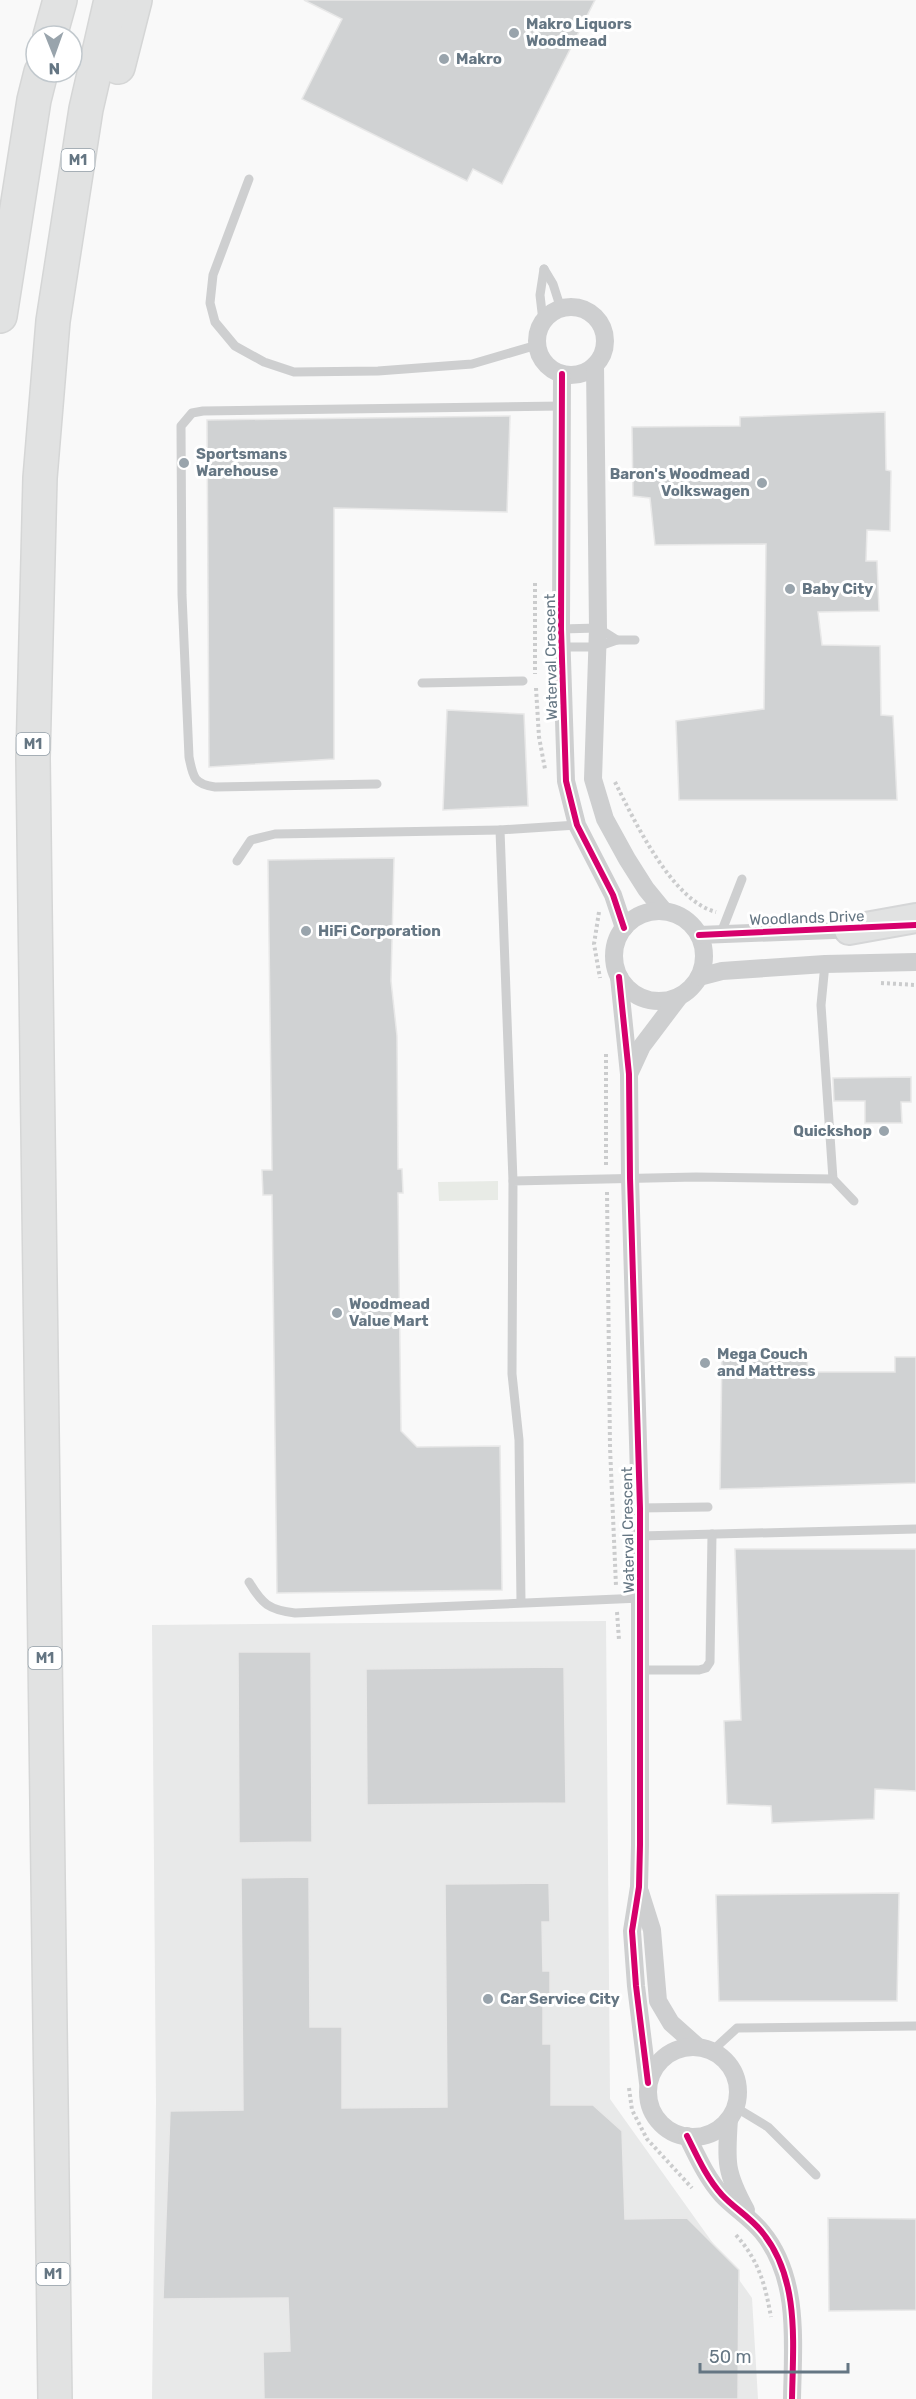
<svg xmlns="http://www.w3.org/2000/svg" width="916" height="2399" font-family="Rubik,sans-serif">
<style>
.built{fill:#e8e9e9}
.green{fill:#e8ebe6}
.building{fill:#d0d2d3;stroke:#e8e8e8;stroke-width:1.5}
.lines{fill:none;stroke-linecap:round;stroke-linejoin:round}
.primary-casing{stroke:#d5d6d7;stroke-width:32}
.motorway-casing{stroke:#d5d6d6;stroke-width:36}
.path{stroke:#cbcccd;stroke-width:4;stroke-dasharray:3 3;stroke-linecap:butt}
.service{stroke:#cecfd0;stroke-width:9}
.minor{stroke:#cecfd0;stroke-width:18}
.primary{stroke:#e1e2e2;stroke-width:28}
.motorway{stroke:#e1e2e2;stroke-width:33}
.cycleway-casing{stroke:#fff;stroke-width:10}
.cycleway{stroke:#d6006c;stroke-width:6}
.poi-dot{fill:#99a4ac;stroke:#fff;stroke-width:2}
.labels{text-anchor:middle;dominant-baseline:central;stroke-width:6;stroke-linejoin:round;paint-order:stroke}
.shield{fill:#fff;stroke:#939fa8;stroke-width:1.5}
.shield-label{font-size:14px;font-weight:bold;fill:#657683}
.poi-label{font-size:15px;font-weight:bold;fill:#657683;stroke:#fff;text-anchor:start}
.street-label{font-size:15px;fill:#657683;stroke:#fff}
</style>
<rect width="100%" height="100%" fill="#f9f9f9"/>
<path class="built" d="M606,1621L610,2099L752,2298L758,2399H152L156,2102L152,1625Z"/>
<path class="green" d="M498,1181V1200L439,1201L438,1182Z"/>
<g class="building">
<path d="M304,0H595L502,184L473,169L467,181L302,99L342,19Z"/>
<path d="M885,412L886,470L891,471L890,531L867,530L866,561H877L879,611L818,612L822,645L880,646L881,715L893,716L897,800H679L676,721L764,709L766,544L655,545L650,498L633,496L632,427L740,426V417Z"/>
<path d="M510,416L507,512L334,508V759L209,767L207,420Z"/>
<path d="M447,710L524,714L528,806L443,810Z"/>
<path d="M394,858L391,981L397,1036L398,1169H402L403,1193H398L401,1431L417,1447L500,1446L502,1590L277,1593L272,1195H263L262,1170H272L268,860Z"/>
<path d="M911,1077V1102H901L902,1123H865V1101H834L833,1078Z"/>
<path d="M808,1350L807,1372H895V1357H916V1483L720,1489L722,1352Z"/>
<path d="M735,1549H916V1791L875,1789L874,1819L772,1823L771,1806L727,1804L724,1721L741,1720Z"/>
<path d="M238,1652H311L312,1842L239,1843Z"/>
<path d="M564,1667L566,1803L367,1805L366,1669Z"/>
<path d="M309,1877L310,2027H342V2108L447,2107L445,1884L549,1883L550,1922H542L543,1971H550V1994H543V2044H551V2105H593L622,2131L625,2219L687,2218L739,2270L738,2399H264L263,2352L290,2351L288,2298L163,2299L170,2111L243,2110L241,1878Z"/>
<path d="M899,1893L897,2001H719L716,1895Z"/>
<path d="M828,2218L916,2219V2310L829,2311Z"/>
</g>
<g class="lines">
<defs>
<path id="primary" d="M849,930L916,918"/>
<g id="motorway">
<path d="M50,36L60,0"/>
<path d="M118,67L135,0"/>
<path d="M0,316L34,100L41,72"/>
<path d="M55,2399L33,758L40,478L53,321L86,109L111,0"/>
</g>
</defs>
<use href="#primary" class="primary-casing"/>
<use href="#motorway" class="motorway-casing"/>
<g class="path">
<path d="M535,583V674"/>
<path d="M536,688L539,737L545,769"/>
<path d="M615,782C634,820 672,901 716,912"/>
<path d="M599,912L594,944L600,978"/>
<path d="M881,983L916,985"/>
<path d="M606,1054V1166"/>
<path d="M607,1192L610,1447L616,1586"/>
<path d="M617,1612L619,1640"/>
<path d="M629,2088L632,2110L647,2139L692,2188"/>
<path d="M736,2235C759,2261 765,2284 771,2317"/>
</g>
<g class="service">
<path d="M249,179L213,275L210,303L215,322L235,346L264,362L294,372L378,371L472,364L537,345"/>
<path d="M544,269L553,284L561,309"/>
<path d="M543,321L540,295L544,269"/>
<path d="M561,629L598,628L617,640"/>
<path d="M562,647H597L617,640H635"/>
<path d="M422,683L523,681"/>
<path d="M377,784L215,787C193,784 193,776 189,757L182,595L181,426L192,413L203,411L562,406"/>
<path d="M237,861L251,840L275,834L500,830"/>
<path d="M721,933L742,879"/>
<path d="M825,964L821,1005L833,1179"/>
<path d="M513,1181L500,830L577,825"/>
<path d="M640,1508L708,1507"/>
<path d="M640,1536L916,1529"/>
<path d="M249,1582C262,1604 269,1610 295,1613L641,1598"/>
<path d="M521,1602L519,1440L512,1374L513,1181L696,1177L833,1179L854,1201"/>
<path d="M640,1670H699L706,1668L710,1662L712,1534"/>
<path d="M712,2051L737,2028L916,2026"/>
<path d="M735,2107L768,2127L816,2175"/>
</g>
<g class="minor">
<circle cx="571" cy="341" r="34"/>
<path d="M595,365L598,628L593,779L605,819L627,859L646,889L664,911"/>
<path d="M562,374L561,629L566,781L577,825L613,895L624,928"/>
<circle cx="659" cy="956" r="45"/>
<path d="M699,935L859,929"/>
<path d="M619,977L629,1074L630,1178L640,1508V1845L639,1887L632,1931L636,1986L648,2083"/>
<path d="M699,977L722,971L825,964L916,962"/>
<path d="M630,1072L642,1046L679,997"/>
<path d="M640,1892L652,1930L658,2001L671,2023L698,2047"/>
<circle cx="693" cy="2092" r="45"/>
<path d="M729,2119C726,2162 725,2172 746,2210"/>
<path d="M687,2136C697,2156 706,2177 722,2195C734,2208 750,2217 762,2232C800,2278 793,2343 792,2399"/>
</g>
<use href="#primary" class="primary"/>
<use href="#motorway" class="motorway"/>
<defs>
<g id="cycleway">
<path d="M562,374L561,629L566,781L577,825L613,895L624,928"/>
<path d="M699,935L916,925"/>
<path d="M619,977L629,1074L630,1178L640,1508V1845L639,1887L632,1931L636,1986L648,2083"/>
<path d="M687,2136C697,2156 706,2177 722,2195C734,2208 750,2217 762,2232C800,2278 793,2343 792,2399"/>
</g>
</defs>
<use href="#cycleway" class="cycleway-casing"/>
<use href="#cycleway" class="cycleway"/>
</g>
<g class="poi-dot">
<circle cx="514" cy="33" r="6"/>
<circle cx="444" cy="59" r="6"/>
<circle cx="184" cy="463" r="6"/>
<circle cx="762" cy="483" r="6"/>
<circle cx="790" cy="589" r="6"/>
<circle cx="306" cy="931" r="6"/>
<circle cx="884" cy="1131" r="6"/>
<circle cx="337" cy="1313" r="6"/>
<circle cx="705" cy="1363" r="6"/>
<circle cx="488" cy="1999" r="6"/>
</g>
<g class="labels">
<g class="shield">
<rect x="61.5" y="149" width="33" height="22" rx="4.5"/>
<rect x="16.5" y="733" width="33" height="22" rx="4.5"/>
<rect x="28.5" y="1647" width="33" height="22" rx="4.5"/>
<rect x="36.5" y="2263" width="33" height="22" rx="4.5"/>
</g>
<g class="shield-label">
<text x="78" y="160">M1</text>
<text x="33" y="744">M1</text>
<text x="45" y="1658">M1</text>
<text x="53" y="2274">M1</text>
</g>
<g class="poi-label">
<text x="526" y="24">Makro Liquors<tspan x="526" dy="17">Woodmead</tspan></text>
<text x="456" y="59">Makro</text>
<text x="196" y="454">Sportsmans<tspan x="196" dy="17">Warehouse</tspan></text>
<text x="750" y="474" text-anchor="end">Baron's Woodmead<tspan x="750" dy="17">Volkswagen</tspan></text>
<text x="802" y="589">Baby City</text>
<text x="318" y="931">HiFi Corporation</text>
<text x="872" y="1131" text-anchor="end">Quickshop</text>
<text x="349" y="1304">Woodmead<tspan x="349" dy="17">Value Mart</tspan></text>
<text x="717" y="1354">Mega Couch<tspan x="717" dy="17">and Mattress</tspan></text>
<text x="500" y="1999">Car Service City</text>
</g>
<g class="street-label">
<text transform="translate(551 657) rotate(-91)">Waterval Crescent</text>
<text transform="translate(807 918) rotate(-2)">Woodlands Drive</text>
<text transform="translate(628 1530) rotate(-91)">Waterval Crescent</text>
</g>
</g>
<g transform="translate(54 54) rotate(179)"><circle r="28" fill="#ffffff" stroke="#c1c8cd" stroke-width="1.5"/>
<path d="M0-4.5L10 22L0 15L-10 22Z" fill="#99a4ac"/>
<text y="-9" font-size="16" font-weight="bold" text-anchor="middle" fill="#657683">N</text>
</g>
<path d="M700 2363v9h148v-9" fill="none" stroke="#657683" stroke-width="3"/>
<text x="709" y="2363" font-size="18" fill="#657683" stroke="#ffffff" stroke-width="4.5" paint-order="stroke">50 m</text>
</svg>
